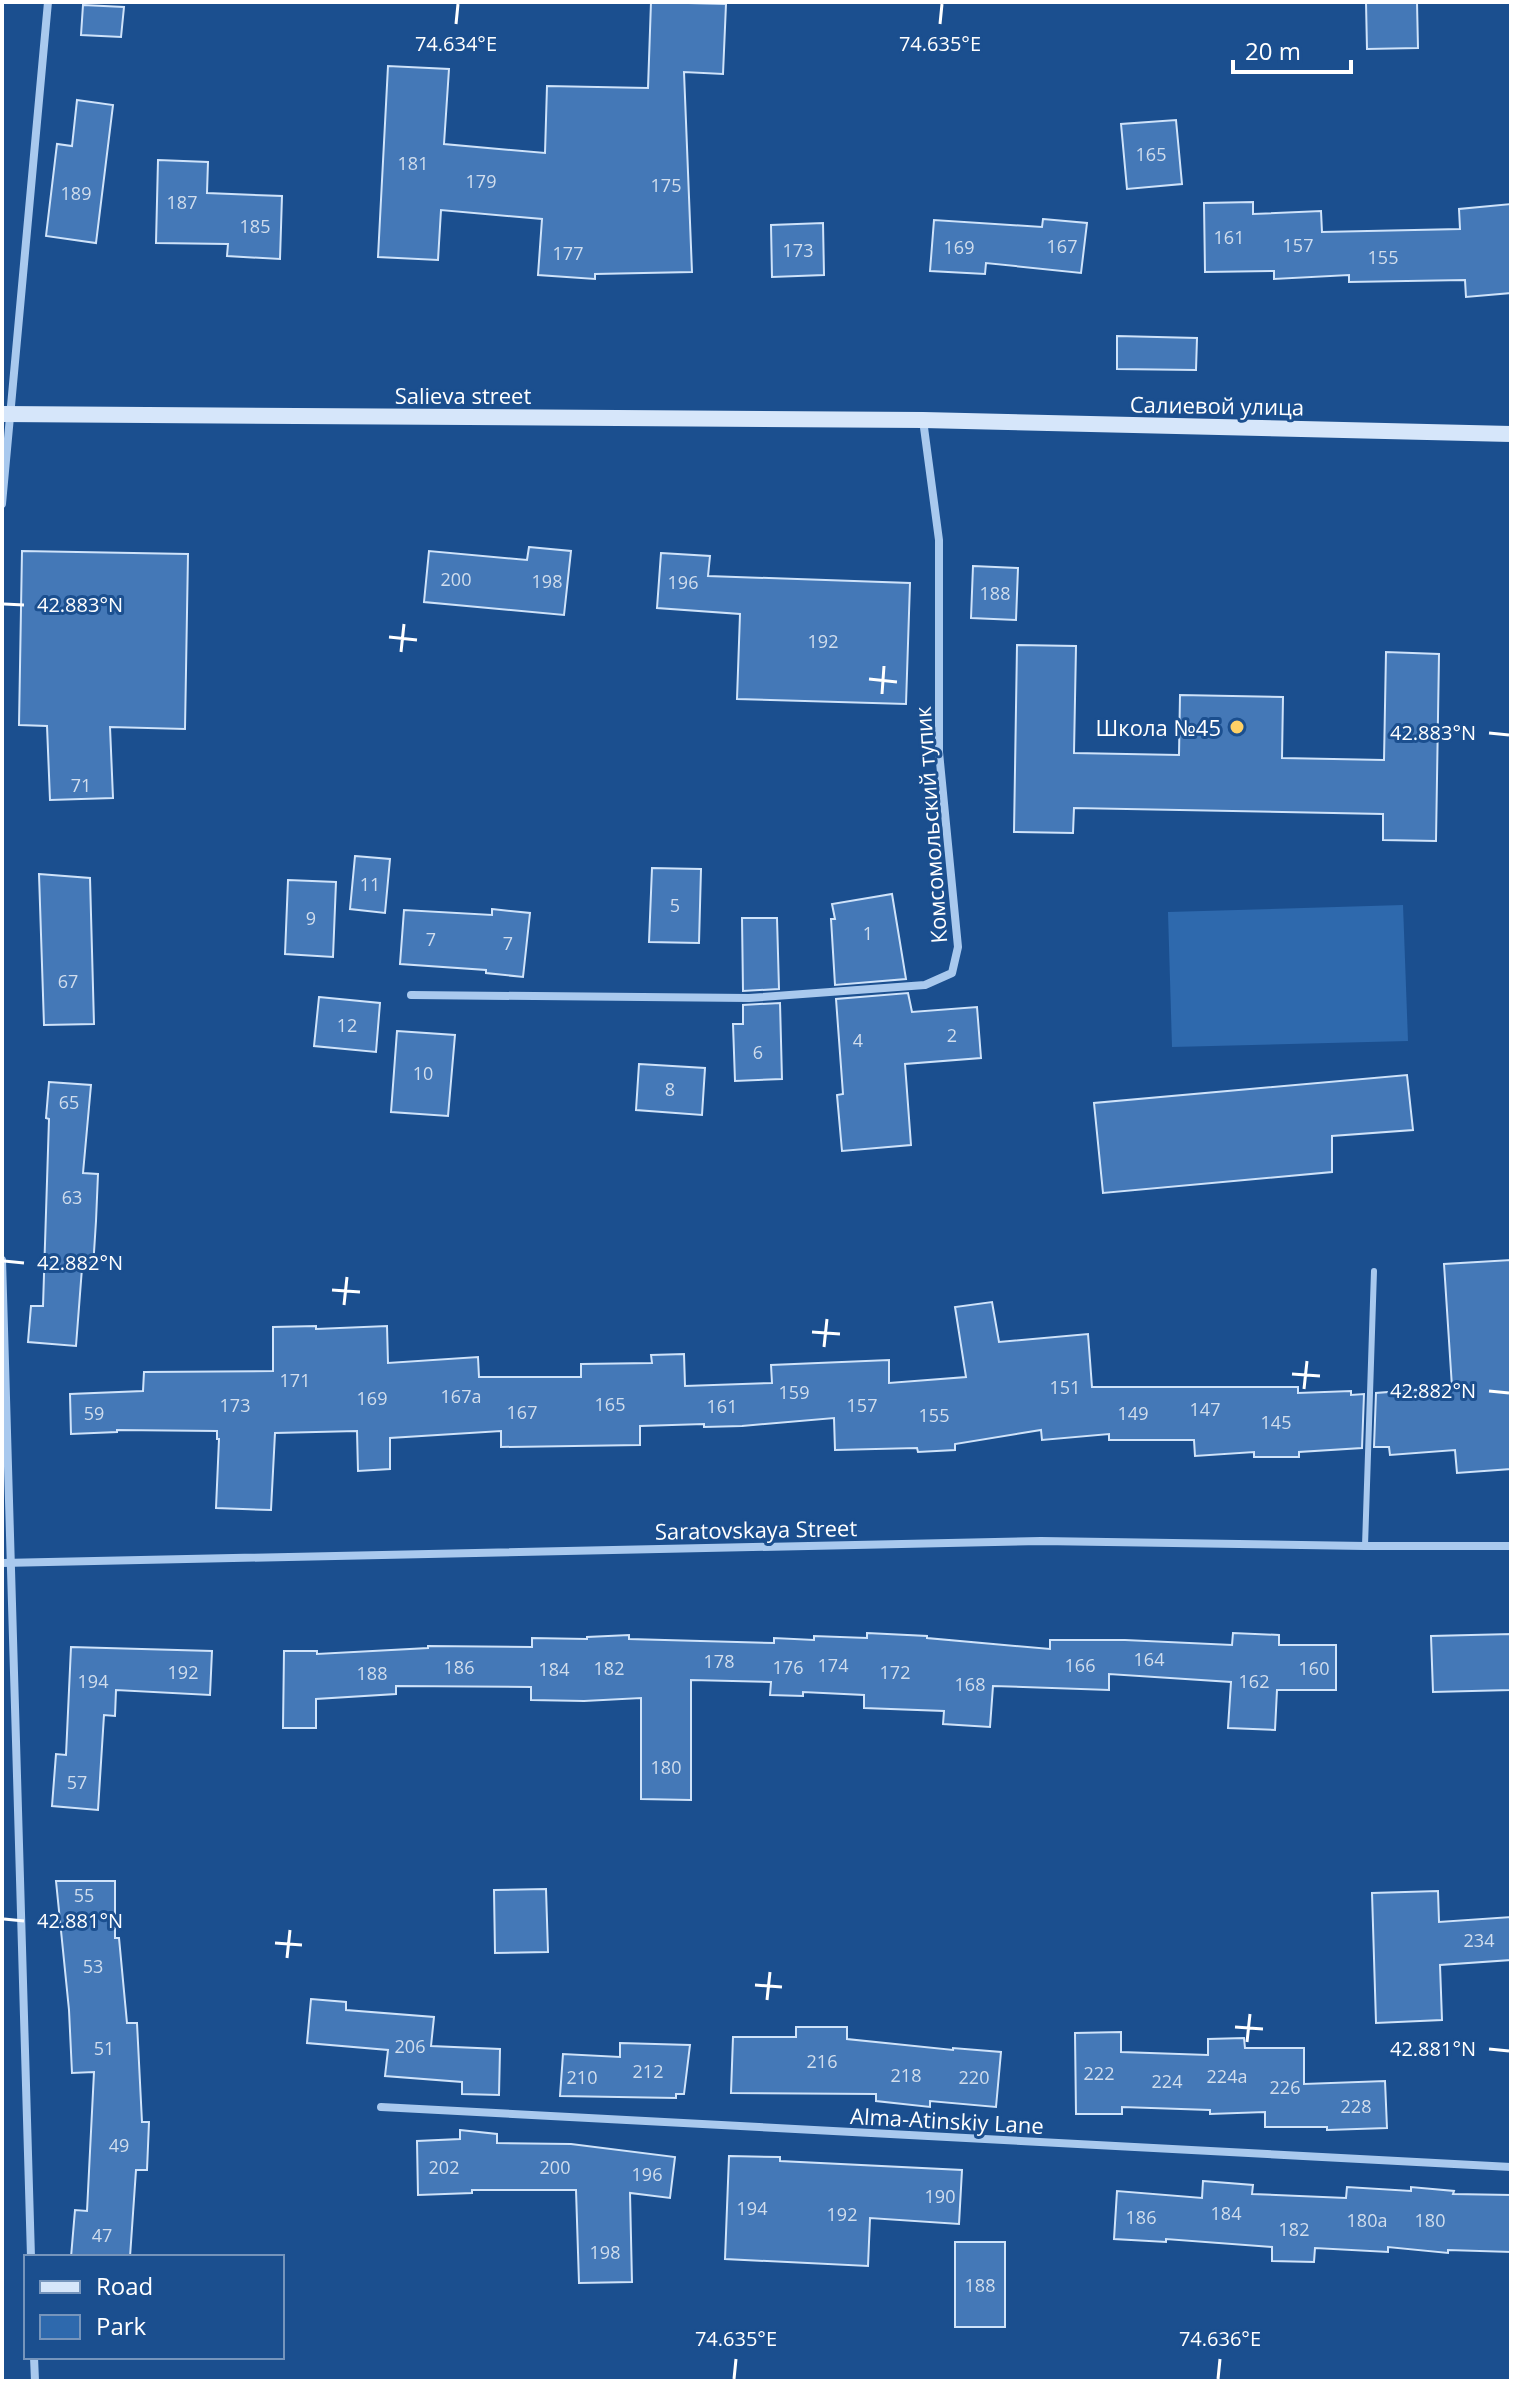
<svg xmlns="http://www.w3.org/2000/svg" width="1513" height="2383" font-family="'Open Sans',sans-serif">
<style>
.green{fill:#2e69ad}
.building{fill:#4478b7;stroke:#cfe3fa;stroke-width:2}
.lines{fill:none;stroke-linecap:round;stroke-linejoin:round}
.service{stroke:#a9c9ee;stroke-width:6}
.minor{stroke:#a9c9ee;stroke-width:8}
.secondary{stroke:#d6e6fa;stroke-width:16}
.ticks{fill:none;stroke:#fff;stroke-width:3}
.poi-dot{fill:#ffd166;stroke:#1b4f8f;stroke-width:3}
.labels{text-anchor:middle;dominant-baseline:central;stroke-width:6;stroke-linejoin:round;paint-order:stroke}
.number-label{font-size:18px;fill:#d0dded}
.street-label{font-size:22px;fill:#fff;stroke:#1b4f8f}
.poi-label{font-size:22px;fill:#fff;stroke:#1b4f8f;text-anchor:end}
.ticks-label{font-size:20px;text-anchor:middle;fill:#fff;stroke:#1b4f8f;stroke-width:6;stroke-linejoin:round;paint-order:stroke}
</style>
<rect width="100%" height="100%" fill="#1b4f8f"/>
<path class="green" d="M1403,905L1408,1041L1172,1047L1168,912Z"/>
<g class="building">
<path d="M651,2L726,4L723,74L684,72L692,272L595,274V279L538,275L542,219L441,210L438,260L378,257L388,66L449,69L444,144L545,153L547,86L648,88Z"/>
<path d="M1366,2H1417L1418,48L1367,49Z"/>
<path d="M83,5L124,7L121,37L81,35Z"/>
<path d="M77,100L113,105L96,243L46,236L57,144L72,146Z"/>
<path d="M1176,120L1182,184L1127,189L1121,124Z"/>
<path d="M158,160L208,162L207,193L282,196L280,259L227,256L228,244L156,243Z"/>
<path d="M1253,202V214L1321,211L1322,232L1460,229L1459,209L1511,204V293L1466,297L1465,280L1349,282V275L1274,279V271L1205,272L1204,203Z"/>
<path d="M1043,219L1087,223L1081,273L986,263L985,274L930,271L934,220L1042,227Z"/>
<path d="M823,223L824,275L772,277L771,225Z"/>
<path d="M1117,336L1197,338L1196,370L1117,369Z"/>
<path d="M529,547L571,551L564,615L424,602L429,551L527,560Z"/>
<path d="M22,551L188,554L185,729L110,727L113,798L50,800L47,726L19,725Z"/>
<path d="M661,553L710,556L708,576L910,583L906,704L737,699L740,614L657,608Z"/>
<path d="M973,566L1018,568L1016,620L971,618Z"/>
<path d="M1017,645L1076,646L1074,753L1179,755L1180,695L1283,697L1282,758L1384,760L1386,652L1439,654L1436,841L1383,840V814L1074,808L1073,833L1014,832Z"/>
<path d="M355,856L390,859L385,913L350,909Z"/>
<path d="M652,868L701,869L699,943L649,942Z"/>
<path d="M39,874L90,878L94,1024L44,1025Z"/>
<path d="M288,880L336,882L333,957L285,954Z"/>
<path d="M892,894L906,979L835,985L831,919H835L832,904Z"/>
<path d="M492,909L530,913L523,977L486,973V970L400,964L404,910L492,915Z"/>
<path d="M742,918H777L779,989L743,991Z"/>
<path d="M908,993L912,1012L977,1007L981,1058L905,1064L911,1145L842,1151L837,1095L843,1094L836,999Z"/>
<path d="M319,997L380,1003L376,1052L314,1046Z"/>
<path d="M780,1003L782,1079L735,1081L733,1024H743V1005Z"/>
<path d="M397,1031L455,1035L448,1116L391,1112Z"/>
<path d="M639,1064L705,1068L702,1115L636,1110Z"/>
<path d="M1407,1075L1413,1130L1332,1136V1172L1103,1193L1094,1103Z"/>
<path d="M49,1082L91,1085L83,1173L98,1174L96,1221L93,1268H82L76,1346L28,1342L31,1306H43L49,1119L46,1118Z"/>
<path d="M1511,1260V1469L1457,1473L1455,1450L1390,1455L1389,1447H1374L1376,1393L1452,1387L1444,1264Z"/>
<path d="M992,1302L999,1342L1088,1334L1092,1387H1298V1393L1351,1391V1395L1364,1394L1362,1448L1299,1452V1457H1254V1452L1195,1456L1194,1440H1109V1434L1042,1440L1041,1430L955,1444V1450L918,1452L917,1448L835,1450L834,1418L742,1426L704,1427V1424L640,1426V1445L501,1447V1431L390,1438V1469L358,1471L357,1431L275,1433L271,1510L216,1508L219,1439H217V1431L117,1430V1432L71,1434L70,1394L143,1391L144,1372L273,1371V1327L316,1326V1329L387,1326L388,1363L478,1357L479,1377H581V1364L652,1363L651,1355L684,1354L685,1386L772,1383L771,1365L889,1360V1383L966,1377L955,1307Z"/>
<path d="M867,1633L927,1636V1638L1050,1649V1640H1125L1232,1645L1233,1633L1279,1635V1645H1336V1690H1277L1275,1730L1228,1728L1231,1682L1109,1674V1690L993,1686L990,1727L943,1724L944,1711L864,1708V1695L803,1692V1696L770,1695L771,1682L691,1680V1800L641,1799V1698L584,1701L531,1700V1687L396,1686V1694L316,1699V1728H283L284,1651H317V1654L428,1648V1646L532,1647V1638L587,1639V1637L629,1635V1639L774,1643V1638L814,1640V1636L867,1638Z"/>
<path d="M1511,1634V1690L1433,1692L1431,1636Z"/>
<path d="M71,1647L212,1651L210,1695L116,1690L115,1716L104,1715L98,1810L52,1806L56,1754L66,1755Z"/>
<path d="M56,1881H115V1938H119L127,2023H137L142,2122H149L147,2170H136L130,2257H71L75,2210L87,2211L94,2072L72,2073L69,2010Z"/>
<path d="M546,1889L548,1952L495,1953L494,1890Z"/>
<path d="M1438,1891L1439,1922L1511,1917V1960L1440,1965L1442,2020L1376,2023L1372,1893Z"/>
<path d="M311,1999L346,2002V2010L434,2017L431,2046L500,2049L499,2095L462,2094V2082L385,2076L388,2050L307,2043Z"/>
<path d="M796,2027H847V2039L953,2050V2048L1001,2052L996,2107L930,2101V2107L876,2101V2094L731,2093L733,2037H796Z"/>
<path d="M1121,2032V2052L1208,2055V2039L1244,2038L1245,2048H1304V2084L1385,2081L1387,2128L1327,2130V2127H1265V2112L1210,2114V2110L1122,2107V2114H1076L1075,2033Z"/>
<path d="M620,2043L690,2045L684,2094H676V2098L560,2096L563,2054L620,2057Z"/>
<path d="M460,2130L497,2134V2143L571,2144L675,2157L670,2198L630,2193L632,2282L579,2283L576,2190H472V2193L418,2195L417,2141L460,2139Z"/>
<path d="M729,2156L780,2157V2161L962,2170L959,2224L870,2218L868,2266L725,2259Z"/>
<path d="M1203,2181L1253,2185L1252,2194L1346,2198L1347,2187L1411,2191V2187L1454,2191L1453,2194L1511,2195V2252L1448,2250V2253L1388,2247V2252L1315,2248L1314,2262L1272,2261V2247L1166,2239V2242L1114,2239L1117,2191L1202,2198Z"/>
<rect x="955" y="2242" width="50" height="85"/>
</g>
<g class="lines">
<path class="service" d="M1365,1546L1374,1271"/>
<g class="minor">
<path d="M2,504L48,2"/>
<path d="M411,995L749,998L925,985L952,973L958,947L939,752V540L923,420"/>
<path d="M2,1260L31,2257"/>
<path d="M2,1563L1041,1541L1365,1546H1511"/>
<path d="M381,2107L1511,2167"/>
<path d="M34,2357L35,2381"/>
</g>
<path class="secondary" d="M2,414L923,420L1511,434"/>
</g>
<path class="ticks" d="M456,24L458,4M940,24L942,4M4,604L24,605M389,637L417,640M401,652L404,624M869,679L897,682M882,694L884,666M1489,733L1509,735M4,1261L24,1263M332,1290L360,1292M344,1305L347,1277M812,1332L840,1334M824,1347L827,1319M1292,1374L1320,1376M1304,1389L1307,1361M1489,1391L1509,1393M4,1919L24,1921M275,1943L302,1945M287,1958L290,1930M755,1985L782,1987M767,2000L770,1972M1235,2027L1263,2029M1247,2042L1250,2014M1489,2049L1509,2051M734,2379L736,2359M1218,2379L1220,2359"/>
<circle class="poi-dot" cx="1237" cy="727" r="8"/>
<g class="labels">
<g class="number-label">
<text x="1151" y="154">165</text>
<text x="413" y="163">181</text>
<text x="481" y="181">179</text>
<text x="666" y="185">175</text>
<text x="76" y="193">189</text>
<text x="182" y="202">187</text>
<text x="255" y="226">185</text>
<text x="1229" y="237">161</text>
<text x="1298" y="245">157</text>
<text x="1062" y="246">167</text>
<text x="959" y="247">169</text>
<text x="798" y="250">173</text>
<text x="568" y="253">177</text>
<text x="1383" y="257">155</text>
<text x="456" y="579">200</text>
<text x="547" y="581">198</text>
<text x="683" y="582">196</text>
<text x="995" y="593">188</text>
<text x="823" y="641">192</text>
<text x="81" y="785">71</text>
<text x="370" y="884">11</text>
<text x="675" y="905">5</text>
<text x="311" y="918">9</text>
<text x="868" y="933">1</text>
<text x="431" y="939">7</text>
<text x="508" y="943">7</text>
<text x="68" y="981">67</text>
<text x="347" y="1025">12</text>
<text x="952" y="1035">2</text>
<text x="858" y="1040">4</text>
<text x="758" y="1052">6</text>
<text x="423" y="1073">10</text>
<text x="670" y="1089">8</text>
<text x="69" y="1102">65</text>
<text x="72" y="1197">63</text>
<text x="295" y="1380">171</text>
<text x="1065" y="1387">151</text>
<text x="794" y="1392">159</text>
<text x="461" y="1396">167a</text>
<text x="372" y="1398">169</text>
<text x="610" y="1404">165</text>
<text x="235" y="1405">173</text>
<text x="862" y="1405">157</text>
<text x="722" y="1406">161</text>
<text x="1205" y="1409">147</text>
<text x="522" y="1412">167</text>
<text x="94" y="1413">59</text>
<text x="1133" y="1413">149</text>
<text x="934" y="1415">155</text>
<text x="1276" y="1422">145</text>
<text x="1149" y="1659">164</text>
<text x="719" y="1661">178</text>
<text x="833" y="1665">174</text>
<text x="1080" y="1665">166</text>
<text x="459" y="1667">186</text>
<text x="788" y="1667">176</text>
<text x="609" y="1668">182</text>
<text x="1314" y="1668">160</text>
<text x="554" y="1669">184</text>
<text x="183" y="1672">192</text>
<text x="895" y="1672">172</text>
<text x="372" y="1673">188</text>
<text x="93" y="1681">194</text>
<text x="1254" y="1681">162</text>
<text x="970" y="1684">168</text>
<text x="666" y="1767">180</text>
<text x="77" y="1782">57</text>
<text x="84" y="1895">55</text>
<text x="1479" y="1940">234</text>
<text x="93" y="1966">53</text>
<text x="410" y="2046">206</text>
<text x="104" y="2048">51</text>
<text x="822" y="2061">216</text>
<text x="648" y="2071">212</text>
<text x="1099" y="2073">222</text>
<text x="906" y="2075">218</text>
<text x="1227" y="2076">224a</text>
<text x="582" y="2077">210</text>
<text x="974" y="2077">220</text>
<text x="1167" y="2081">224</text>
<text x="1285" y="2087">226</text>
<text x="1356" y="2106">228</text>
<text x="119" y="2145">49</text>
<text x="444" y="2167">202</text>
<text x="555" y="2167">200</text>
<text x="647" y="2174">196</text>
<text x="940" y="2196">190</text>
<text x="752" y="2208">194</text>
<text x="1226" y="2213">184</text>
<text x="842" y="2214">192</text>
<text x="1141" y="2217">186</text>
<text x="1367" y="2220">180a</text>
<text x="1430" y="2220">180</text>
<text x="1294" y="2229">182</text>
<text x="102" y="2235">47</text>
<text x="605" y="2252">198</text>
<text x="980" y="2285">188</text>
</g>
<g class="street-label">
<text x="463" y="395">Salieva street</text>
<text transform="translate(1217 405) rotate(1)">Салиевой улица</text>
<text transform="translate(930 825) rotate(-94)">Комсомольский тупик</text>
<text transform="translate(756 1529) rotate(-1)">Saratovskaya Street</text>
<text transform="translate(947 2120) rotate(3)">Alma-Atinskiy Lane</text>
</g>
<g class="poi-label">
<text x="1221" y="727">Школа №45</text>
</g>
</g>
<g class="ticks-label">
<text x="456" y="51">74.634°E</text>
<text x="940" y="51">74.635°E</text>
<text x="80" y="612">42.883°N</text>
<text x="1433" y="740">42.883°N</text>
<text x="80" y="1270">42.882°N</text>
<text x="1433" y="1398">42.882°N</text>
<text x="80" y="1928">42.881°N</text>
<text x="1433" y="2056">42.881°N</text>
<text x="736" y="2346">74.635°E</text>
<text x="1220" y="2346">74.636°E</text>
</g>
<rect width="1513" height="2383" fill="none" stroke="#ffffff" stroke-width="8"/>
<rect x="24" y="2255" width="260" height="104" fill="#1b4f8f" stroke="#7695bc" stroke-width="2"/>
<rect x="40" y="2281" width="40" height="12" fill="#d6e6fa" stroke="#7695bc" stroke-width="2"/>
<text x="96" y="2295" font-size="24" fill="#ffffff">Road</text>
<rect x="40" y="2315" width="40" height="24" fill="#2e69ad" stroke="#7695bc" stroke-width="2"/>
<text x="96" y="2335" font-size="24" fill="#ffffff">Park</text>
<path d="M1233 60v12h118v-12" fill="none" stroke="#ffffff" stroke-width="4"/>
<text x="1245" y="60" font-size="24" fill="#ffffff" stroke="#1b4f8f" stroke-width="6" paint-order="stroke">20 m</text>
</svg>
